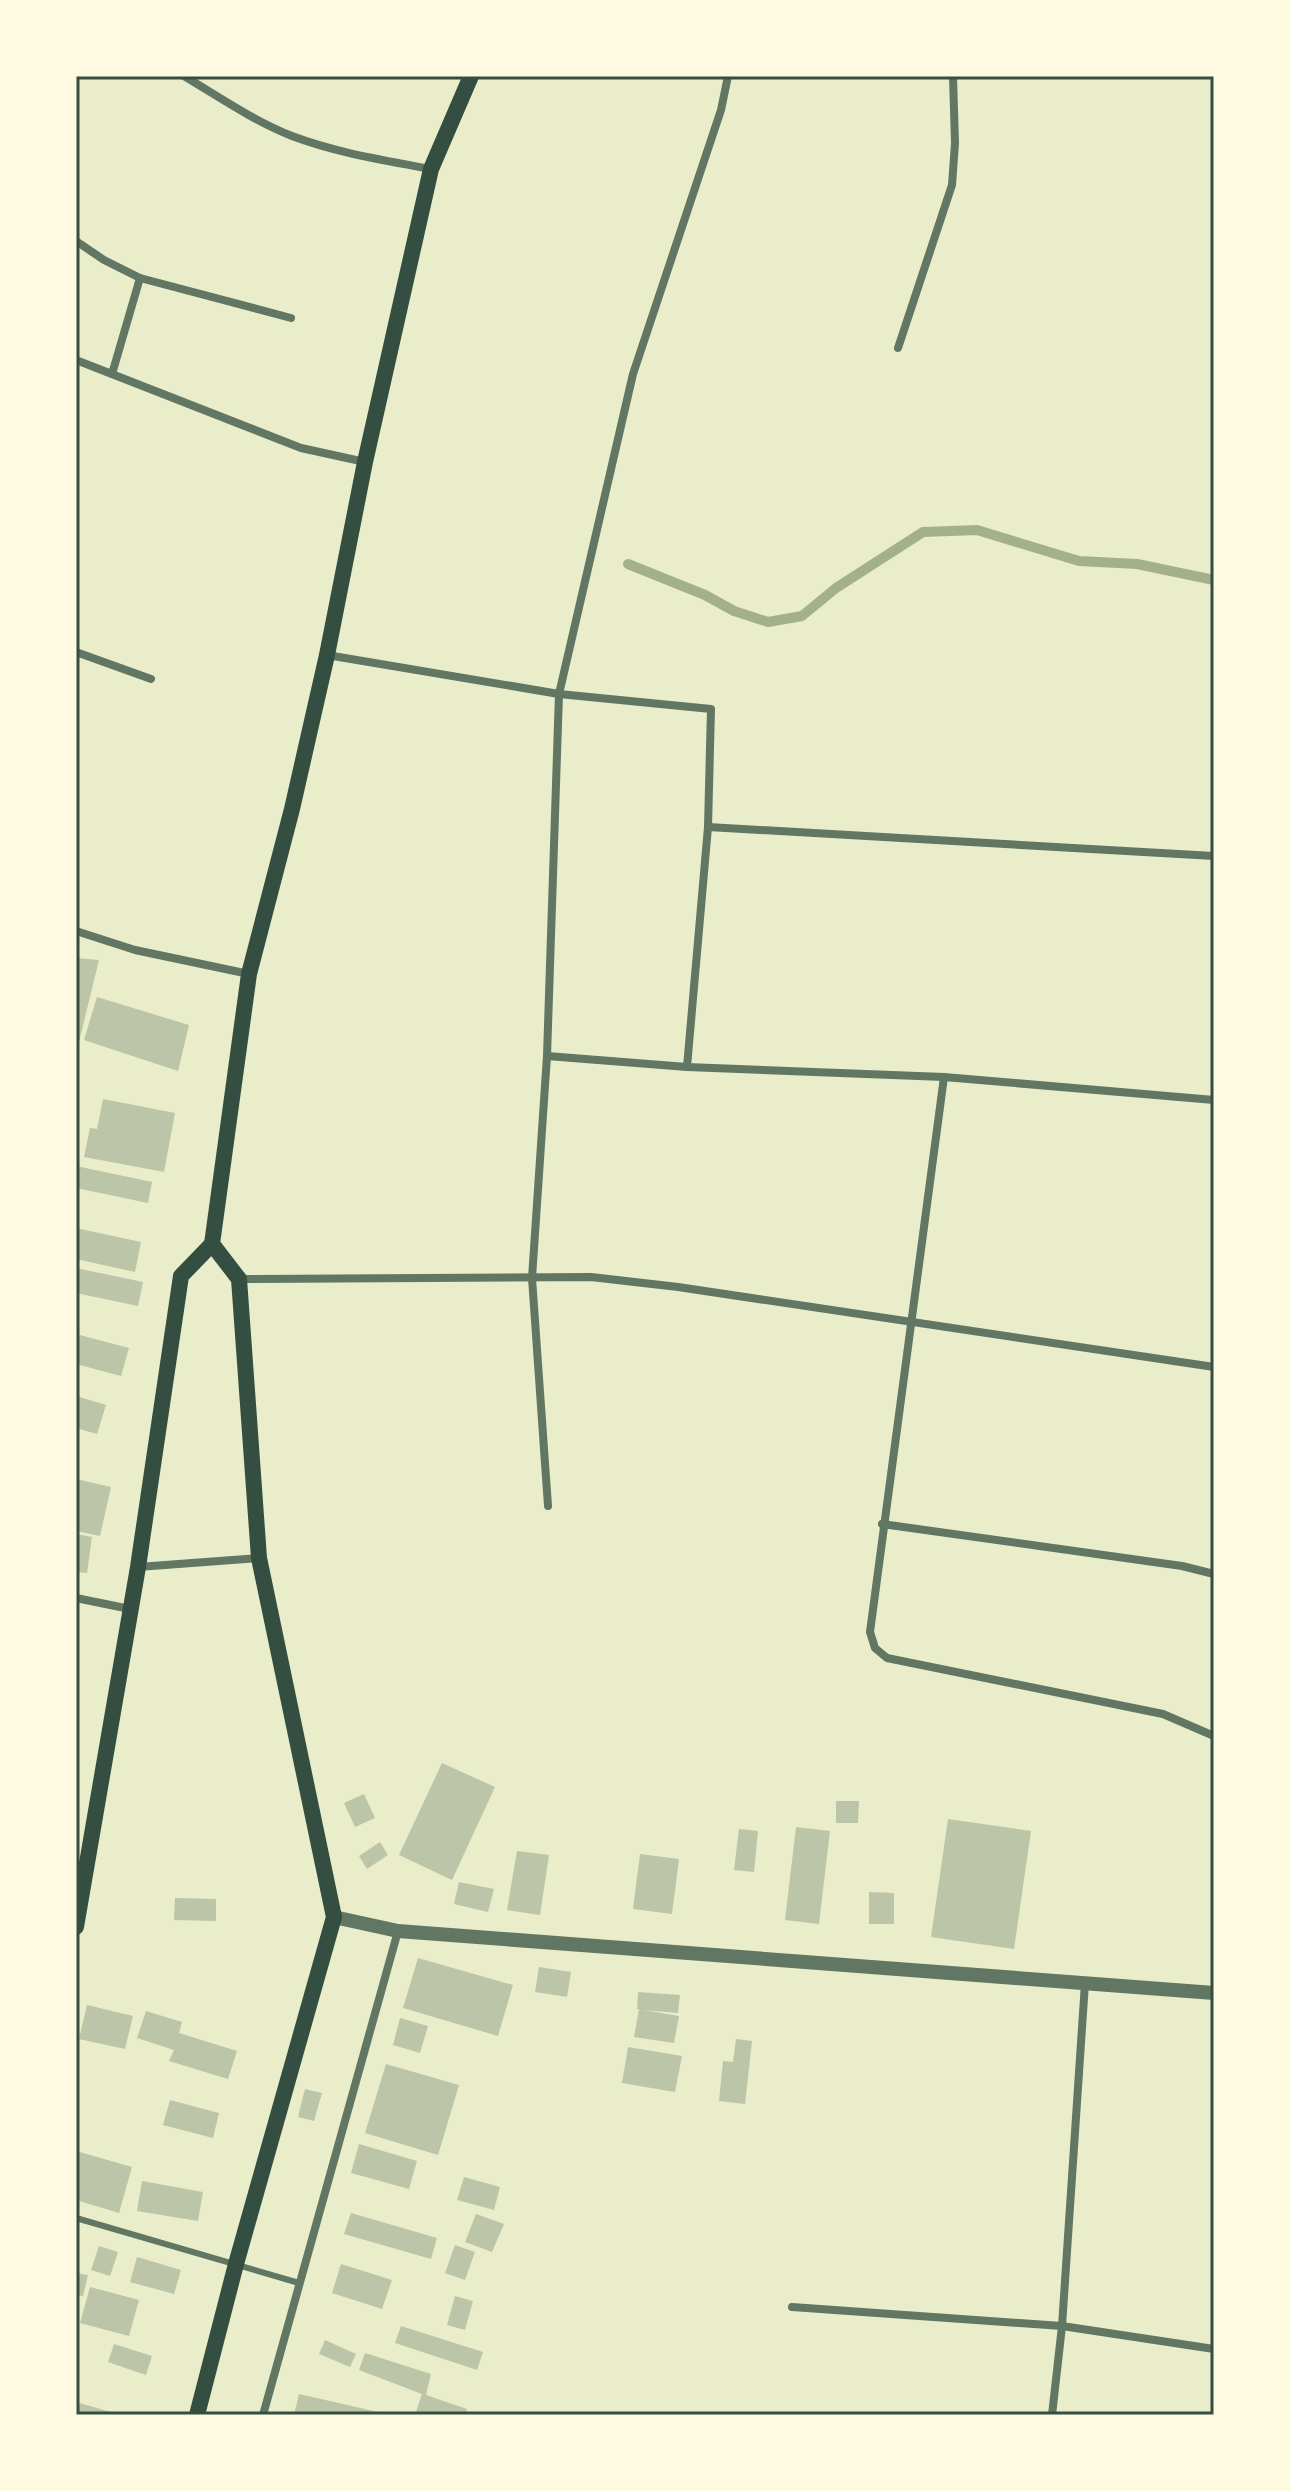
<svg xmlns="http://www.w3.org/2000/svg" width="1290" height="2491" font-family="Raleway,sans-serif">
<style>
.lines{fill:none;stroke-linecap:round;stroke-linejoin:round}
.stream{stroke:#a3b18a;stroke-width:10}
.building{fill:#bcc5a7}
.service{stroke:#617663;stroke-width:6}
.minor{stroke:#617663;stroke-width:8}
.tertiary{stroke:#617663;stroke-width:14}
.secondary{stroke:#344e41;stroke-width:16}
.neatline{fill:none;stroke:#344e41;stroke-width:3}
</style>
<rect width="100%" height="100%" fill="#e9edc9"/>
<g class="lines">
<path class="stream" d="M628,564L705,595L734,611L768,622L802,616L836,588L923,532L977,530L1079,561L1137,564L1214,580"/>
</g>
<g class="building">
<path d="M76,958L99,960L77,1050H76Z"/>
<path d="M97,997L189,1025L178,1071L84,1040Z"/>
<path d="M103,1099L175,1113L164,1172L84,1157L90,1128L97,1129Z"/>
<path d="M76,1166L152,1182L148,1203L76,1188Z"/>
<path d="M76,1228L141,1242L135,1272L76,1259Z"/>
<path d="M76,1268L143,1282L138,1306L76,1293Z"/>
<path d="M76,1334L129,1348L121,1376L76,1364Z"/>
<path d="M76,1396L106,1405L97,1434L76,1428Z"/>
<path d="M76,1479L111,1487L100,1536L76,1531Z"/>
<path d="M76,1534L92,1537L87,1573L76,1572Z"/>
<path d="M442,1763L495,1787L452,1880L399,1855Z"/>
<path d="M364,1794L375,1818L355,1827L344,1803Z"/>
<path d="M836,1801H859L858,1823H836Z"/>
<path d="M948,1819L1031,1831L1014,1949L931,1937Z"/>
<path d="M796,1827L830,1831L819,1924L785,1920Z"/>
<path d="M739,1829L758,1831L754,1872L734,1870Z"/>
<path d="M380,1842L388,1855L367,1869L359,1856Z"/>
<path d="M517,1851L549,1855L540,1915L507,1910Z"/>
<path d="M640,1854L679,1859L672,1914L633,1909Z"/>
<path d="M459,1882L494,1889L488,1912L454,1904Z"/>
<path d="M869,1892L894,1893V1924H869Z"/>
<path d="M175,1898L216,1899V1921L174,1920Z"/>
<path d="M418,1958L513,1985L498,2036L403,2008Z"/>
<path d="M539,1967L571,1972L567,1997L535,1992Z"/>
<path d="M638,1992L680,1995L678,2013L643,2010L679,2016L674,2043L634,2037L639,2009H637Z"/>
<path d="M87,2005L133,2016L125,2049L79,2039Z"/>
<path d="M146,2011L182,2022L179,2033L237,2051L228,2079L169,2061L174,2050L137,2038Z"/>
<path d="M400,2018L428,2026L420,2053L393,2045Z"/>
<path d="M736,2039L752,2041L745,2104L719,2101L723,2061L733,2062Z"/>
<path d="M628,2047L682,2056L675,2092L622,2083Z"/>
<path d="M386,2064L459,2085L438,2155L365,2133Z"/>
<path d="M305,2089L322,2093L314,2121L298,2117Z"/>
<path d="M170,2100L219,2113L213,2138L163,2125Z"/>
<path d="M359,2144L417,2161L409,2189L351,2173Z"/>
<path d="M76,2151L132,2167L119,2213L76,2200Z"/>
<path d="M464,2177L500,2187L494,2210L457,2200Z"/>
<path d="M142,2181L203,2192L198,2221L137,2211Z"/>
<path d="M351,2213L437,2238L431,2259L344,2234Z"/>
<path d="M476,2214L504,2224L492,2252L465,2242Z"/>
<path d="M455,2245L475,2252L465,2280L445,2273Z"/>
<path d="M99,2246L118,2252L110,2276L91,2270Z"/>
<path d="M137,2257L181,2270L174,2294L130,2282Z"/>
<path d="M341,2264L392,2280L382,2309L332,2293Z"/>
<path d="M76,2273L88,2275L83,2296L76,2295Z"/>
<path d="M90,2287L139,2300L129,2336L80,2323Z"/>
<path d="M455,2296L473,2301L465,2330L447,2325Z"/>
<path d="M401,2326L483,2352L477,2370L395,2343Z"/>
<path d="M325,2340L356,2354L350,2367L319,2354Z"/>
<path d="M114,2344L152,2356L146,2375L108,2362Z"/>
<path d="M365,2353L431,2374L426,2395L467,2409L465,2415H415L422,2394L359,2370Z"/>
<path d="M299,2394L378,2412L377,2415H294Z"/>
<path d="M76,2402L118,2414V2415H76Z"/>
</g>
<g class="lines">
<path class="service" d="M76,2218L299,2283"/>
<g class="minor">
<path d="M184,76C219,97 254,121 292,136C337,153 384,160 430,169"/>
<path d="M76,241L104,260L140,278L291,318"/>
<path d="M898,348L952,185L955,143L953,76"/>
<path d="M76,360L301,448L365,462"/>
<path d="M112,374L140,278"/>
<path d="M76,652L151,679"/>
<path d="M327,655L559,694L711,709L708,827L687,1067"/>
<path d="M708,827L1214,856"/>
<path d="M76,931L135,950L249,974"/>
<path d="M547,1056L687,1067L944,1077L1214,1100"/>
<path d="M944,1077L870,1632L875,1648L887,1658L1163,1714L1214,1736"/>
<path d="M239,1279L591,1277L678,1287L1214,1367"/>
<path d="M548,1506L532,1278L547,1056L559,694L633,374L721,110L728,76"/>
<path d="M882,1524L1182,1566L1214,1574"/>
<path d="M138,1567L259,1558"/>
<path d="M76,1598L130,1609"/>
<path d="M792,2307L1062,2326L1214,2349"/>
<path d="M263,2415L398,1931"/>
<path d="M1052,2415L1062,2326L1085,1983"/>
</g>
<path class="tertiary" d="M334,1917L398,1931L1214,1993"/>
<g class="secondary">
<path d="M76,1927L138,1567L181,1276L212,1244"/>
<path d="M197,2415L236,2264L334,1917L259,1558L239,1279L212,1244L249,974L292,809L327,655L365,462L431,169L471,76"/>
</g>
</g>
<rect width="1290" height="2491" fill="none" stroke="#fefae0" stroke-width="156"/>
<rect x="78" y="78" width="1134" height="2335" class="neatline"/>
</svg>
